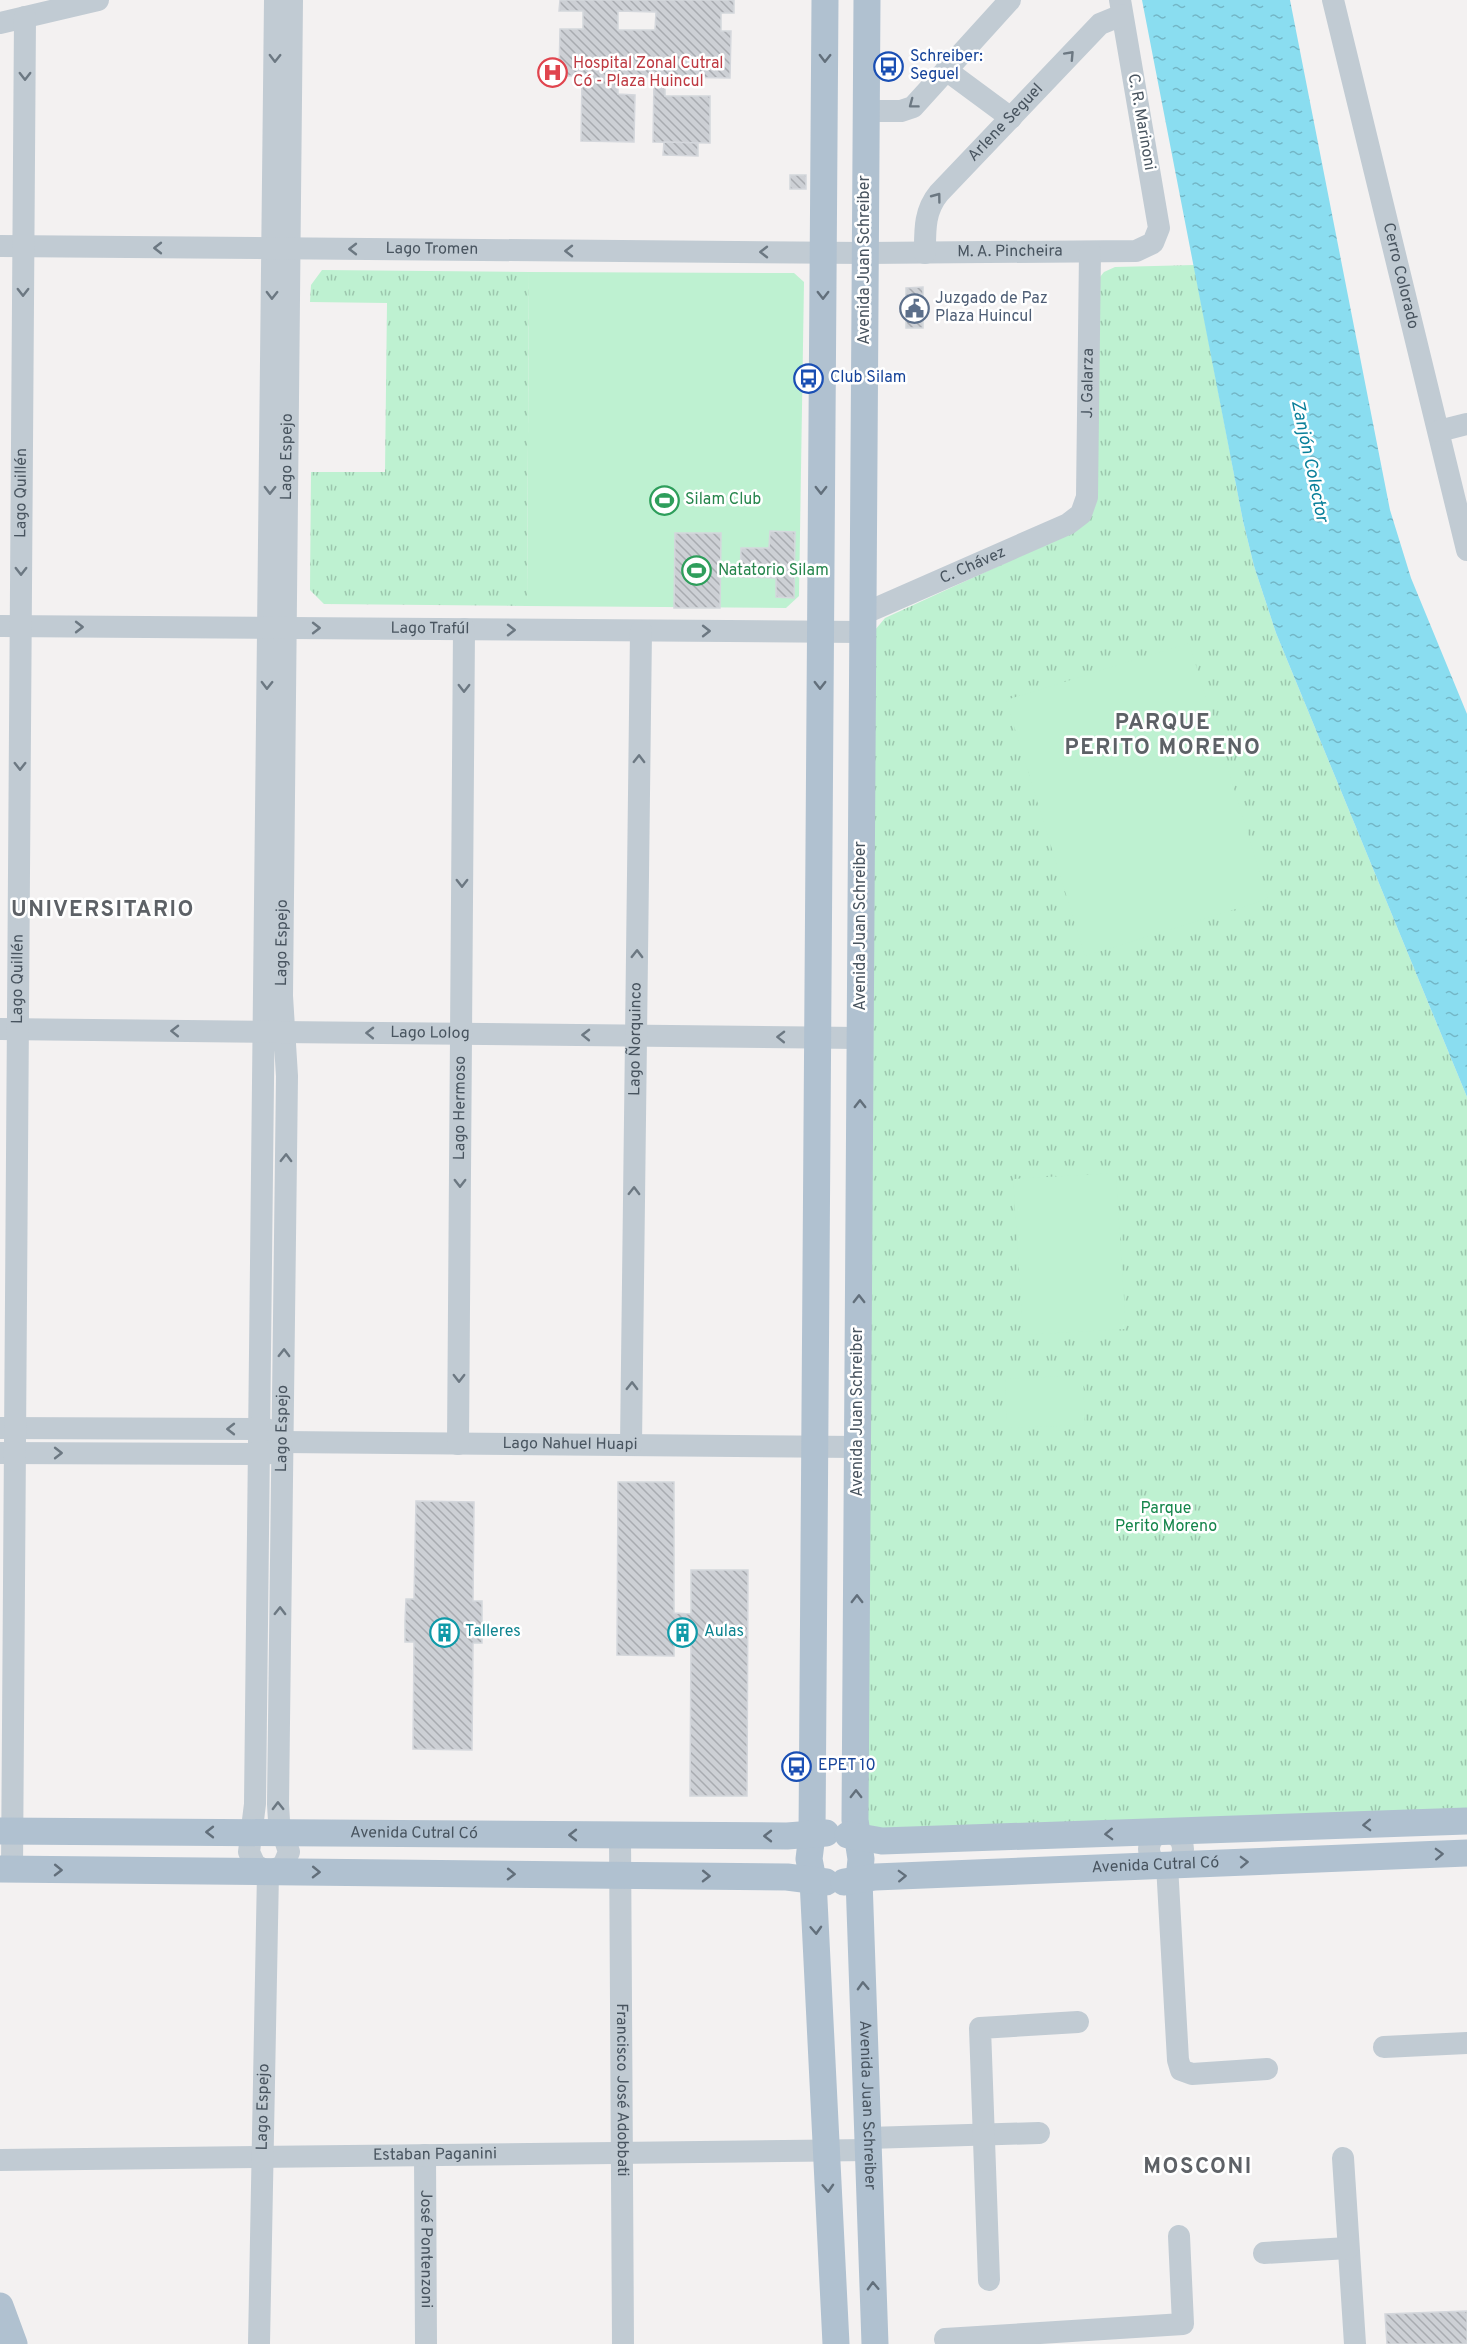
<svg xmlns="http://www.w3.org/2000/svg" width="1467" height="2344" font-family="Overpass,sans-serif">
<style>
.grass{fill:url(#grass-tufts)}
.pitch{fill:#bef1d1}
.water{fill:url(#water-ripples)}
.building{fill:url(#building-back-hatch);stroke:#d4d7dc;stroke-width:1.5;fill-rule:evenodd}
.lines{fill:none;stroke-linecap:round;stroke-linejoin:round}
.minor{stroke:#c1cbd3;stroke-width:22}
.major{stroke:#b0c1d0;stroke-width:27}
.oneway{stroke:#6c7882}
.oneway2{stroke:#626f7b}
.labels{text-anchor:middle;dominant-baseline:central;stroke-width:5;stroke-linejoin:round;paint-order:stroke}
.transit-label{font-size:16px;fill:#164399;stroke:#fff;text-anchor:start}
.health-label{font-size:16px;fill:#be3a42;stroke:#fff;text-anchor:start}
.street-label{font-size:16px;fill:#48545f;stroke:#fff}
.service-label{font-size:16px;fill:#4e5e75;stroke:#fff;text-anchor:start}
.leisure-label{font-size:16px;fill:#27864d;stroke:#fff;text-anchor:start}
.park-label{font-size:16px;fill:#14854a;stroke:#fff}
.culture-label{font-size:16px;fill:#0d838f;stroke:#fff;text-anchor:start}
.water-label{font-size:18px;font-style:italic;fill:#087f9a;stroke:#fff}
.district-label{font-size:22px;font-weight:bold;letter-spacing:1.5px;fill:#5d6166;stroke:#fff}
</style>
<defs>
<pattern id="grass-tufts" width="24" height="20" patternUnits="userSpaceOnUse" patternTransform="scale(1.5)"><rect width="24" height="20" fill="#bef1d1"/><path d="M3 7l-1-3M5 7V3M7 7l1-3M15 17l-1-3M17 17v-4M19 17l1-3" fill="none" stroke="#9cc6ad"/></pattern>
<pattern id="water-ripples" width="26" height="14" patternUnits="userSpaceOnUse" patternTransform="scale(1.5)"><rect width="26" height="14" fill="#8addf0"/><path d="M2 4q2-2 4 0t4 0M15 11q2-2 4 0t4 0" fill="none" stroke="#73b6c6"/></pattern>
<pattern id="building-back-hatch" width="6" height="6" patternUnits="userSpaceOnUse" patternTransform="scale(1.5)"><rect width="6" height="6" fill="#cdd0d5"/><path d="M-1 5l2 2M0 0l6 6M5-1l2 2" fill="none" stroke="#a8abb0"/></pattern>
</defs>
<rect width="100%" height="100%" fill="#f3f1f1"/>
<g class="grass">
<path d="M1194,265L1243,521L1254,566L1276,633L1467,1097V1808L887,1831L870,1827L864,1815L875,630L885,618L1070,533L1092,514L1097,499L1100,277L1104,272L1115,267Z"/>
<path d="M322,270L529,272L527,606L324,604L310,590L311,472H385L387,303L310,302L311,285Z"/>
</g>
<g class="pitch">
<path d="M529,272L794,273L804,282L799,596L786,608L527,606Z"/>
<path d="M1189,643L1268,899L1085,956L1006,700Z"/>
<path d="M1116,1173L1126,1329L1023,1335L1013,1179Z"/>
<path d="M1083,1375L1085,1425L1007,1428L1005,1379Z"/>
</g>
<path class="water" d="M1142,0H1290L1390,510L1411,578L1467,714V1097L1276,633L1254,566L1243,521Z"/>
<g class="building">
<path d="M560,0H734V13H721V31H731L730,78L665,77V96H710V143L653,142L654,77H618V94L635,95L634,142L581,141L582,76H559L560,29H583V11H559ZM618,11L656,12L655,30H618Z"/>
<path d="M664,142L698,143V156L663,155Z"/>
<rect x="790" y="175" width="16" height="14"/>
<path d="M923,287V328H906V288Z"/>
<path d="M770,531L795,532L794,598L776,597V578L740,577L741,548H769Z"/>
<path d="M675,533H721L720,608H674Z"/>
<path d="M618,1482H674V1613L691,1614V1570H748L747,1796H690L691,1639H674V1656L617,1655Z"/>
<path d="M416,1501L474,1502L473,1601H482V1643H473L472,1750L413,1749L414,1642H405V1621L406,1599H414Z"/>
<path d="M1467,2311V2344H1387L1385,2314Z"/>
</g>
<g class="lines">
<g class="minor">
<path id="s1" d="M275,0L255,1804L249,1852L255,1865L268,1872L283,1866L289,1852L279,1821L278,1804L287,1076L282,996L292,0"/>
<path id="s2" d="M1333,0L1467,550"/>
<path d="M0,23L98,0"/>
<path d="M946,70L1011,118"/>
<path d="M866,111H901L913,107L1010,0"/>
<path id="s3" d="M0,246L865,253L1136,251L1153,243L1159,228L1120,0"/>
<path id="s4" d="M925,253C925,231 924,211 939,193L1100,24L1122,15"/>
<path d="M1439,431L1467,424"/>
<path id="s5" d="M863,614L1068,524L1081,514L1087,497L1090,252"/>
<path id="s6" d="M0,626L862,632"/>
<path id="s7" d="M0,1029L860,1038"/>
<path id="s8" d="M282,1442L858,1447"/>
<path id="s9" d="M458,1444L464,629"/>
<path id="s10" d="M631,1445L641,631"/>
<path d="M1,1453L265,1454L277,1452L282,1442L277,1432L266,1429L1,1428"/>
<circle cx="1166" cy="1849" r="17"/>
<path id="s11" d="M620,1835L623,2344"/>
<path d="M1167,1865L1178,2060L1181,2070L1192,2074L1267,2069"/>
<path id="s12" d="M12,1869L25,17"/>
<path d="M1384,2047L1467,2043"/>
<path d="M868,2138L1039,2133"/>
<path id="s13" d="M425,2155L426,2344"/>
<path d="M1343,2158L1355,2344"/>
<path id="s14" d="M0,2160L869,2150"/>
<path d="M1264,2253L1348,2248"/>
<path d="M989,2280L980,2028L1078,2022"/>
<path d="M945,2339L1183,2324L1179,2236"/>
<path id="s15" d="M259,2344L268,1872"/>
</g>
<g class="major">
<path d="M825,0L812,1835L809,1859L813,1880L836,2344"/>
<path id="s16" d="M867,0L855,1820L861,1859L859,1879L875,2344"/>
<path id="s17" d="M0,1831L787,1836L826,1833"/>
<path d="M848,1835L882,1841L1467,1821"/>
<path d="M0,1869L787,1877L826,1882"/>
<path id="s18" d="M844,1882L875,1877L1467,1853"/>
<path d="M0,2306L14,2344"/>
</g>
</g>
<defs><path id="oneway-chevron" d="M-2-3.5L2.5 0L-2 3.5" fill="none" stroke-width="1.6" stroke-linecap="round" stroke-linejoin="round" transform="scale(1.5)"/></defs>
<g class="oneway">
<use href="#oneway-chevron" transform="translate(1070 55) rotate(-47)"/>
<use href="#oneway-chevron" transform="translate(275 58) rotate(91)"/>
<use href="#oneway-chevron" transform="translate(25 76) rotate(90)"/>
<use href="#oneway-chevron" transform="translate(913 104) rotate(143)"/>
<use href="#oneway-chevron" transform="translate(937 197) rotate(-53)"/>
<use href="#oneway-chevron" transform="translate(158 248) rotate(-180)"/>
<use href="#oneway-chevron" transform="translate(353 249) rotate(-180)"/>
<use href="#oneway-chevron" transform="translate(569 251) rotate(-180)"/>
<use href="#oneway-chevron" transform="translate(764 252) rotate(-180)"/>
<use href="#oneway-chevron" transform="translate(23 292) rotate(90)"/>
<use href="#oneway-chevron" transform="translate(272 295) rotate(91)"/>
<use href="#oneway-chevron" transform="translate(270 490) rotate(91)"/>
<use href="#oneway-chevron" transform="translate(21 571) rotate(90)"/>
<use href="#oneway-chevron" transform="translate(79 627)"/>
<use href="#oneway-chevron" transform="translate(316 628)"/>
<use href="#oneway-chevron" transform="translate(511 630)"/>
<use href="#oneway-chevron" transform="translate(706 631)"/>
<use href="#oneway-chevron" transform="translate(267 685) rotate(91)"/>
<use href="#oneway-chevron" transform="translate(464 688) rotate(90)"/>
<use href="#oneway-chevron" transform="translate(639 759) rotate(-89)"/>
<use href="#oneway-chevron" transform="translate(20 766) rotate(90)"/>
<use href="#oneway-chevron" transform="translate(462 883) rotate(90)"/>
<use href="#oneway-chevron" transform="translate(637 954) rotate(-89)"/>
<use href="#oneway-chevron" transform="translate(175 1031) rotate(-179)"/>
<use href="#oneway-chevron" transform="translate(370 1033) rotate(-179)"/>
<use href="#oneway-chevron" transform="translate(586 1035) rotate(-179)"/>
<use href="#oneway-chevron" transform="translate(781 1037) rotate(-179)"/>
<use href="#oneway-chevron" transform="translate(286 1158) rotate(-89)"/>
<use href="#oneway-chevron" transform="translate(460 1183) rotate(90)"/>
<use href="#oneway-chevron" transform="translate(634 1191) rotate(-89)"/>
<use href="#oneway-chevron" transform="translate(284 1353) rotate(-89)"/>
<use href="#oneway-chevron" transform="translate(459 1378) rotate(90)"/>
<use href="#oneway-chevron" transform="translate(632 1386) rotate(-89)"/>
<use href="#oneway-chevron" transform="translate(231 1429) rotate(-180)"/>
<use href="#oneway-chevron" transform="translate(58 1453)"/>
<use href="#oneway-chevron" transform="translate(280 1611) rotate(-89)"/>
<use href="#oneway-chevron" transform="translate(278 1806) rotate(-91)"/>
</g>
<g class="oneway2">
<use href="#oneway-chevron" transform="translate(825 58) rotate(91)"/>
<use href="#oneway-chevron" transform="translate(823 295) rotate(90)"/>
<use href="#oneway-chevron" transform="translate(821 490) rotate(90)"/>
<use href="#oneway-chevron" transform="translate(820 685) rotate(90)"/>
<use href="#oneway-chevron" transform="translate(860 1104) rotate(-90)"/>
<use href="#oneway-chevron" transform="translate(859 1299) rotate(-90)"/>
<use href="#oneway-chevron" transform="translate(857 1599) rotate(-90)"/>
<use href="#oneway-chevron" transform="translate(856 1794) rotate(-90)"/>
<use href="#oneway-chevron" transform="translate(1367 1825) rotate(178)"/>
<use href="#oneway-chevron" transform="translate(210 1832) rotate(-180)"/>
<use href="#oneway-chevron" transform="translate(1109 1834) rotate(178)"/>
<use href="#oneway-chevron" transform="translate(573 1835) rotate(-180)"/>
<use href="#oneway-chevron" transform="translate(768 1836) rotate(-180)"/>
<use href="#oneway-chevron" transform="translate(1439 1854) rotate(-2)"/>
<use href="#oneway-chevron" transform="translate(1244 1862) rotate(-2)"/>
<use href="#oneway-chevron" transform="translate(58 1870) rotate(1)"/>
<use href="#oneway-chevron" transform="translate(316 1872) rotate(1)"/>
<use href="#oneway-chevron" transform="translate(511 1874) rotate(1)"/>
<use href="#oneway-chevron" transform="translate(706 1876) rotate(1)"/>
<use href="#oneway-chevron" transform="translate(902 1876) rotate(-2)"/>
<use href="#oneway-chevron" transform="translate(816 1930) rotate(87)"/>
<use href="#oneway-chevron" transform="translate(863 1986) rotate(-92)"/>
<use href="#oneway-chevron" transform="translate(828 2188) rotate(87)"/>
<use href="#oneway-chevron" transform="translate(873 2286) rotate(-92)"/>
</g>
<defs>
<symbol id="bus-ring" viewBox="-11 -11 22 22"><circle r="9.5" fill="#fff" stroke="#1a4fb4" stroke-width="1.5"/><path d="M-5-6H5V4H4V6H2V4H-2V6H-4V4H-5ZM-3.5-4V0h7V-4ZM-3.5 1.2v1.5H-2V1.2ZM2 1.2v1.5H3.5V1.2Z" fill="#1a4fb4"/></symbol>
<symbol id="hospital-ring" viewBox="-11 -11 22 22"><circle r="9.5" fill="#fff" stroke="#e0444e" stroke-width="1.5"/><path d="M-5-5h3v3.5h4V-5h3V5h-3V1.5h-4V5h-3Z" fill="#e0444e"/></symbol>
<symbol id="civic-ring" viewBox="-11 -11 22 22"><circle r="9.5" fill="#fff" stroke="#5c6f8a" stroke-width="1.5"/><path d="M-.6-6.5H3V-4.5H.6V-3L4-1V1h2V6H-6V1h2V-1L-.6-3ZM-1.2 2.5V6h2.4V2.5Z" fill="#5c6f8a"/></symbol>
<symbol id="stadium-ring" viewBox="-11 -11 22 22"><circle r="9.5" fill="#fff" stroke="#2e9e5b" stroke-width="1.5"/><path d="M0-5a6.5 5 0 1 0 0 10a6.5 5 0 1 0 0-10ZM-3.5-1.8h7v3.6h-7Z" fill="#2e9e5b"/></symbol>
<symbol id="building-ring" viewBox="-11 -11 22 22"><circle r="9.5" fill="#fff" stroke="#0f9aa8" stroke-width="1.5"/><path d="M-4-6H4V6H1V3H-1V6H-4ZM-2.5-4.3h1.7v1.8h-1.7ZM.8-4.3h1.7v1.8H.8ZM-2.5-1h1.7V.8h-1.7ZM.8-1h1.7V.8H.8Z" fill="#0f9aa8"/></symbol>
</defs>
<g fill-rule="evenodd">
<use href="#bus-ring" x="872" y="50" width="33" height="33"/>
<use href="#hospital-ring" x="536" y="56" width="33" height="33"/>
<use href="#civic-ring" x="898" y="292" width="33" height="33"/>
<use href="#bus-ring" x="792" y="362" width="33" height="33"/>
<use href="#stadium-ring" x="648" y="484" width="33" height="33"/>
<use href="#stadium-ring" x="680" y="554" width="33" height="33"/>
<use href="#building-ring" x="428" y="1616" width="33" height="33"/>
<use href="#building-ring" x="666" y="1616" width="33" height="33"/>
<use href="#bus-ring" x="780" y="1750" width="33" height="33"/>
</g>
<g class="labels">
<g class="transit-label">
<text x="910" y="57">Schreiber:<tspan x="910" dy="18">Seguel</tspan></text>
<text x="830" y="378">Club Silam</text>
<text x="818" y="1766">EPET 10</text>
</g>
<g class="health-label">
<text x="573" y="64">Hospital Zonal Cutral<tspan x="573" dy="18">Có - Plaza Huincul</tspan></text>
</g>
<g class="street-label">
<text transform="translate(1141 122) rotate(80)">C. R. Marinoni</text>
<text stroke="none"><textPath href="#s4" startOffset="160">Arlene Seguel</textPath></text>
<text stroke="none"><textPath href="#s3" startOffset="432">Lago Tromen</textPath></text>
<text stroke="none"><textPath href="#s3" startOffset="1010">M. A. Pincheira</textPath></text>
<text transform="translate(865 260) rotate(-90)">Avenida Juan Schreiber</text>
<text stroke="none"><textPath href="#s2" startOffset="284">Cerro Colorado</textPath></text>
<text stroke="none"><textPath href="#s5" startOffset="372">J. Galarza</textPath></text>
<text stroke="none"><textPath href="#s1" startOffset="3310">Lago Espejo</textPath></text>
<text stroke="none"><textPath href="#s12" startOffset="1376">Lago Quillén</textPath></text>
<text stroke="none"><textPath href="#s5" startOffset="120">C. Chávez</textPath></text>
<text stroke="none"><textPath href="#s6" startOffset="430">Lago Trafúl</textPath></text>
<text transform="translate(861 926) rotate(-90)">Avenida Juan Schreiber</text>
<text stroke="none"><textPath href="#s1" startOffset="2824">Lago Espejo</textPath></text>
<text stroke="none"><textPath href="#s12" startOffset="890">Lago Quillén</textPath></text>
<text stroke="none"><textPath href="#s7" startOffset="430">Lago Lolog</textPath></text>
<text stroke="none"><textPath href="#s10" startOffset="406">Lago Ñorquinco</textPath></text>
<text stroke="none"><textPath href="#s9" startOffset="336">Lago Hermoso</textPath></text>
<text transform="translate(858 1412) rotate(-90)">Avenida Juan Schreiber</text>
<text stroke="none"><textPath href="#s1" startOffset="2338">Lago Espejo</textPath></text>
<text stroke="none"><textPath href="#s8" startOffset="288">Lago Nahuel Huapi</textPath></text>
<text stroke="none"><textPath href="#s17" startOffset="414">Avenida Cutral Có</textPath></text>
<text stroke="none"><textPath href="#s18" startOffset="312">Avenida Cutral Có</textPath></text>
<text stroke="none"><textPath href="#s11" startOffset="255">Francisco José Adobbati</textPath></text>
<text stroke="none"><textPath href="#s16" startOffset="2106">Avenida Juan Schreiber</textPath></text>
<text stroke="none"><textPath href="#s15" startOffset="237">Lago Espejo</textPath></text>
<text stroke="none"><textPath href="#s14" startOffset="435">Estaban Paganini</textPath></text>
<text stroke="none"><textPath href="#s13" startOffset="94">José Pontenzoni</textPath></text>
</g>
<g class="service-label">
<text x="935" y="299">Juzgado de Paz<tspan x="935" dy="18">Plaza Huincul</tspan></text>
</g>
<g class="leisure-label">
<text x="685" y="500">Silam Club</text>
<text x="718" y="571">Natatorio Silam</text>
</g>
<g class="park-label">
<text x="1166" y="1509">Parque<tspan x="1166" dy="18">Perito Moreno</tspan></text>
</g>
<g class="culture-label">
<text x="465" y="1632">Talleres</text>
<text x="704" y="1632">Aulas</text>
</g>
<g class="water-label">
<text transform="translate(1309 461) rotate(78)">Zanjón Colector</text>
</g>
<g class="district-label">
<text x="1163" y="723">PARQUE<tspan x="1163" dy="25">PERITO MORENO</tspan></text>
<text x="103" y="910">UNIVERSITARIO</text>
<text x="1198" y="2167">MOSCONI</text>
</g>
</g>
</svg>
